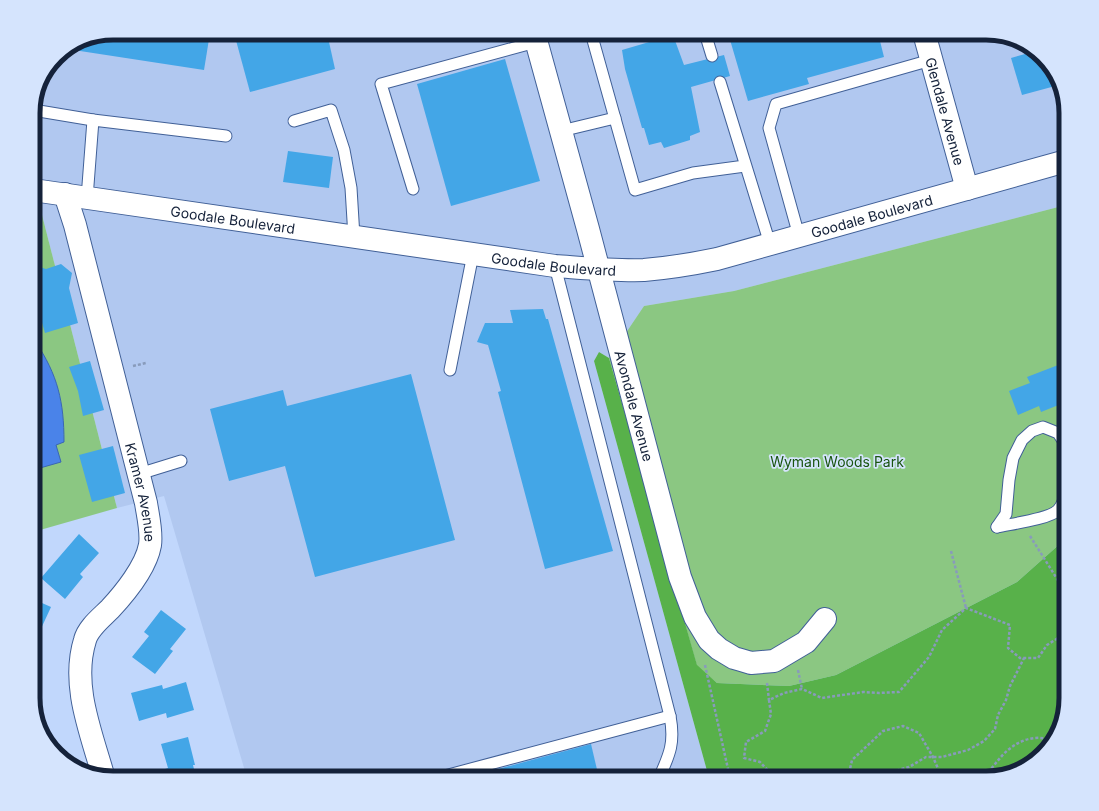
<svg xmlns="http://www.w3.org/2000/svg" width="1099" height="811" font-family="Inter,sans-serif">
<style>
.built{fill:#b1c8f0}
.green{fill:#8bc782}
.forest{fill:#58b14a}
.water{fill:#4a83e9;stroke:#3a66b4}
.building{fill:#43a6e7}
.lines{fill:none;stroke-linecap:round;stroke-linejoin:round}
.service-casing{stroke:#416097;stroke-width:13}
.minor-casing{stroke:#416097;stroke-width:24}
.secondary-casing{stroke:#416097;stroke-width:24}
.path{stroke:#889bbb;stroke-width:2.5;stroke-dasharray:3 2;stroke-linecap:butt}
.service{stroke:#fff;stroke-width:11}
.minor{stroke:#fff;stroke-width:22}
.secondary{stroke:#fff;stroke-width:22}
.labels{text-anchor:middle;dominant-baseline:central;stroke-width:3.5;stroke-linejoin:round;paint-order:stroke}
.street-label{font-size:14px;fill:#15223a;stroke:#d5e4fd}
.park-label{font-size:14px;fill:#19540f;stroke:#d5e4fd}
.rim{fill:none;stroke:#15223a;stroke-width:5}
</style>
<rect width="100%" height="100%" fill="#c1d7fc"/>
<path class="built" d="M113,33H986L1034,49L1058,77L1066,113V205L734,291L644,306L609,358L599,352L594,361L709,778H247L164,496L117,508L42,215L33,213V108L41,77L60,53L83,39Z"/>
<g class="green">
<path d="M1066,205V536L1062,542L1017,582L836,675L789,686L717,683L697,666L609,358L644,306L734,291Z"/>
<path d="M33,213L42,215L117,508L33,532Z"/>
</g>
<path class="forest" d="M599,352L609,358L697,665L717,683L789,686L836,675L1017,582L1062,542L1066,536V698L1050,746L1022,770L986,778H709L594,361Z"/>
<path class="water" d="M33,341H35C58,375 64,402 64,442L56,445L61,462L33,470Z"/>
<g class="building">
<path d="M113,33H210L204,70L67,49L83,39Z"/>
<path d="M234,33H327L335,69L250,92Z"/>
<path d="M728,33H878L884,57L807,78L809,84L748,101Z"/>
<path d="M673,35L684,65L724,55L730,76L691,87L700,132L690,136V140L664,148L661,142L649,145L644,128H642L625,69L622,50Z"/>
<path d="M1036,51L1058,77L1059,85L1022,95L1011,58Z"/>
<path d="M505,59L540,181L451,206L417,84Z"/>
<path d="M288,151L333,157L329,188L283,182Z"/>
<path d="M61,264L72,273L69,288L78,323L45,333L38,309L33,303V265L46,269Z"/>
<path d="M543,309L546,319H548L613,551L545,569L498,392L501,391L488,345L477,342L485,323H513L510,310Z"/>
<path d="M90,361L104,410L83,416L78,391L69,367Z"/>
<path d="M1066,362V402L1041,412L1039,406L1018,415L1009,391L1030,383L1027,377Z"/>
<path d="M411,374L455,540L315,577L285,466L229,481L210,409L283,390L287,406Z"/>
<path d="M113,446L125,493L92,502L79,455Z"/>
<path d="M79,534L99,553L80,574L83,577L65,599L41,578Z"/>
<path d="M33,599L51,607L39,633L33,631Z"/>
<path d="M161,610L186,629L170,649L173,651L155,674L132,657L149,636L144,632Z"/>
<path d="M186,682L194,710L167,718L166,713L139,721L131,693L162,685L163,689Z"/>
<path d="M188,737L195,765H193L196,778H164L162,770L168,768L161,744Z"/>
<path d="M591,744L599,778H465Z"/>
</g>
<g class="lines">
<defs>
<g id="service">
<path d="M591,33L635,190L693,173L745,166"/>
<path d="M705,33L712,56"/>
<path d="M419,35L427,33"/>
<path d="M720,82L770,244"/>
<path d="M33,110L93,120"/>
<path d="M294,121L331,110L344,150L351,188L354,237"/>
<path d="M561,131L615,118"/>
<path d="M413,189L381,84L536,42"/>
<path d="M87,198L93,120L226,136"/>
<path d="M799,236L769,128L776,104L931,60"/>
<path d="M555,266L670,716C675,742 670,754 659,778"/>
<path d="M450,370L473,254"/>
<path d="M139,474L181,461"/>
<path d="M997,527L1006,514L1009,480L1013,458L1022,440L1032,431L1043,427L1058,433L1066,445"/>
<path d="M997,527C1010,524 1050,519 1058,510C1063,505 1065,496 1066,490"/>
<path d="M437,778L670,716"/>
</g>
<g id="minor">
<path id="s1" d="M534,33L588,229L680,577L695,617L709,640L719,649L734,658L741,660L751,663L774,661L806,642L825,619"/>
<path id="s2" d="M924,33L967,189"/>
<path id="s3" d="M65,194L75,225L146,503C148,516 152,532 150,545C146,567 124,594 110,609C101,618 88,628 85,640C71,685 91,732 103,775"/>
</g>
<g id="secondary">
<path id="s4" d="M33,190L555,266C584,268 614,271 644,270C668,268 693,264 717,259L1066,161"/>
</g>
</defs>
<use href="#service" class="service-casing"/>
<use href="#minor" class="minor-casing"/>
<use href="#secondary" class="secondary-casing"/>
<g class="path">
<path d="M133,366L146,363"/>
<path d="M1030,536L1066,593"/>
<path d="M951,551L966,608"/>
<path d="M705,665L730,778"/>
<path d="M798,670L802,689"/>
<path d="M767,683L769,700"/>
<path d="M773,778V776L760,762L744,758L746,742L765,731L771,714L769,700L784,693L802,689L822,698L863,692L879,693L899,692L929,657L942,630L966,608L1010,625L1008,648L1020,658H1038L1047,645L1066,633"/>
<path d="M848,778L852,760L883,731L903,726L919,733L933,757L942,778"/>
<path d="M864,778L867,774L891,772L909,767L926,757H942L968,750L984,741L995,729L998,715L1006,700L1010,686L1024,658"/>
<path d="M980,778C992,771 998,758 1008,750C1021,739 1036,735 1052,740"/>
</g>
<use href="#service" class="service"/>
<use href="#minor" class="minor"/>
<use href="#secondary" class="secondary"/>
</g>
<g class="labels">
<g class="street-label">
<text stroke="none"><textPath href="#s2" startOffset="81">Glendale Avenue</textPath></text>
<text stroke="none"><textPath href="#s4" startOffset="851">Goodale Boulevard</textPath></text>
<text stroke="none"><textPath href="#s4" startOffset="202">Goodale Boulevard</textPath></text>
<text stroke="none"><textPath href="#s4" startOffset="526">Goodale Boulevard</textPath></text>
<text stroke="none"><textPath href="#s1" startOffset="386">Avondale Avenue</textPath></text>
<text stroke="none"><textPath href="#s3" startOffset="308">Kramer Avenue</textPath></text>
</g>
<g class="park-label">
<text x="837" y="461">Wyman Woods Park</text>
</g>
</g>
<path d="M0 0H1099V811H0ZM113 40H986A73 73 0 0 1 1059 113V698A73 73 0 0 1 986 771H113A73 73 0 0 1 40 698V113A73 73 0 0 1 113 40Z" fill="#d5e4fd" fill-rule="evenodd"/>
<path class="rim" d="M113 40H986A73 73 0 0 1 1059 113V698A73 73 0 0 1 986 771H113A73 73 0 0 1 40 698V113A73 73 0 0 1 113 40Z"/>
</svg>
